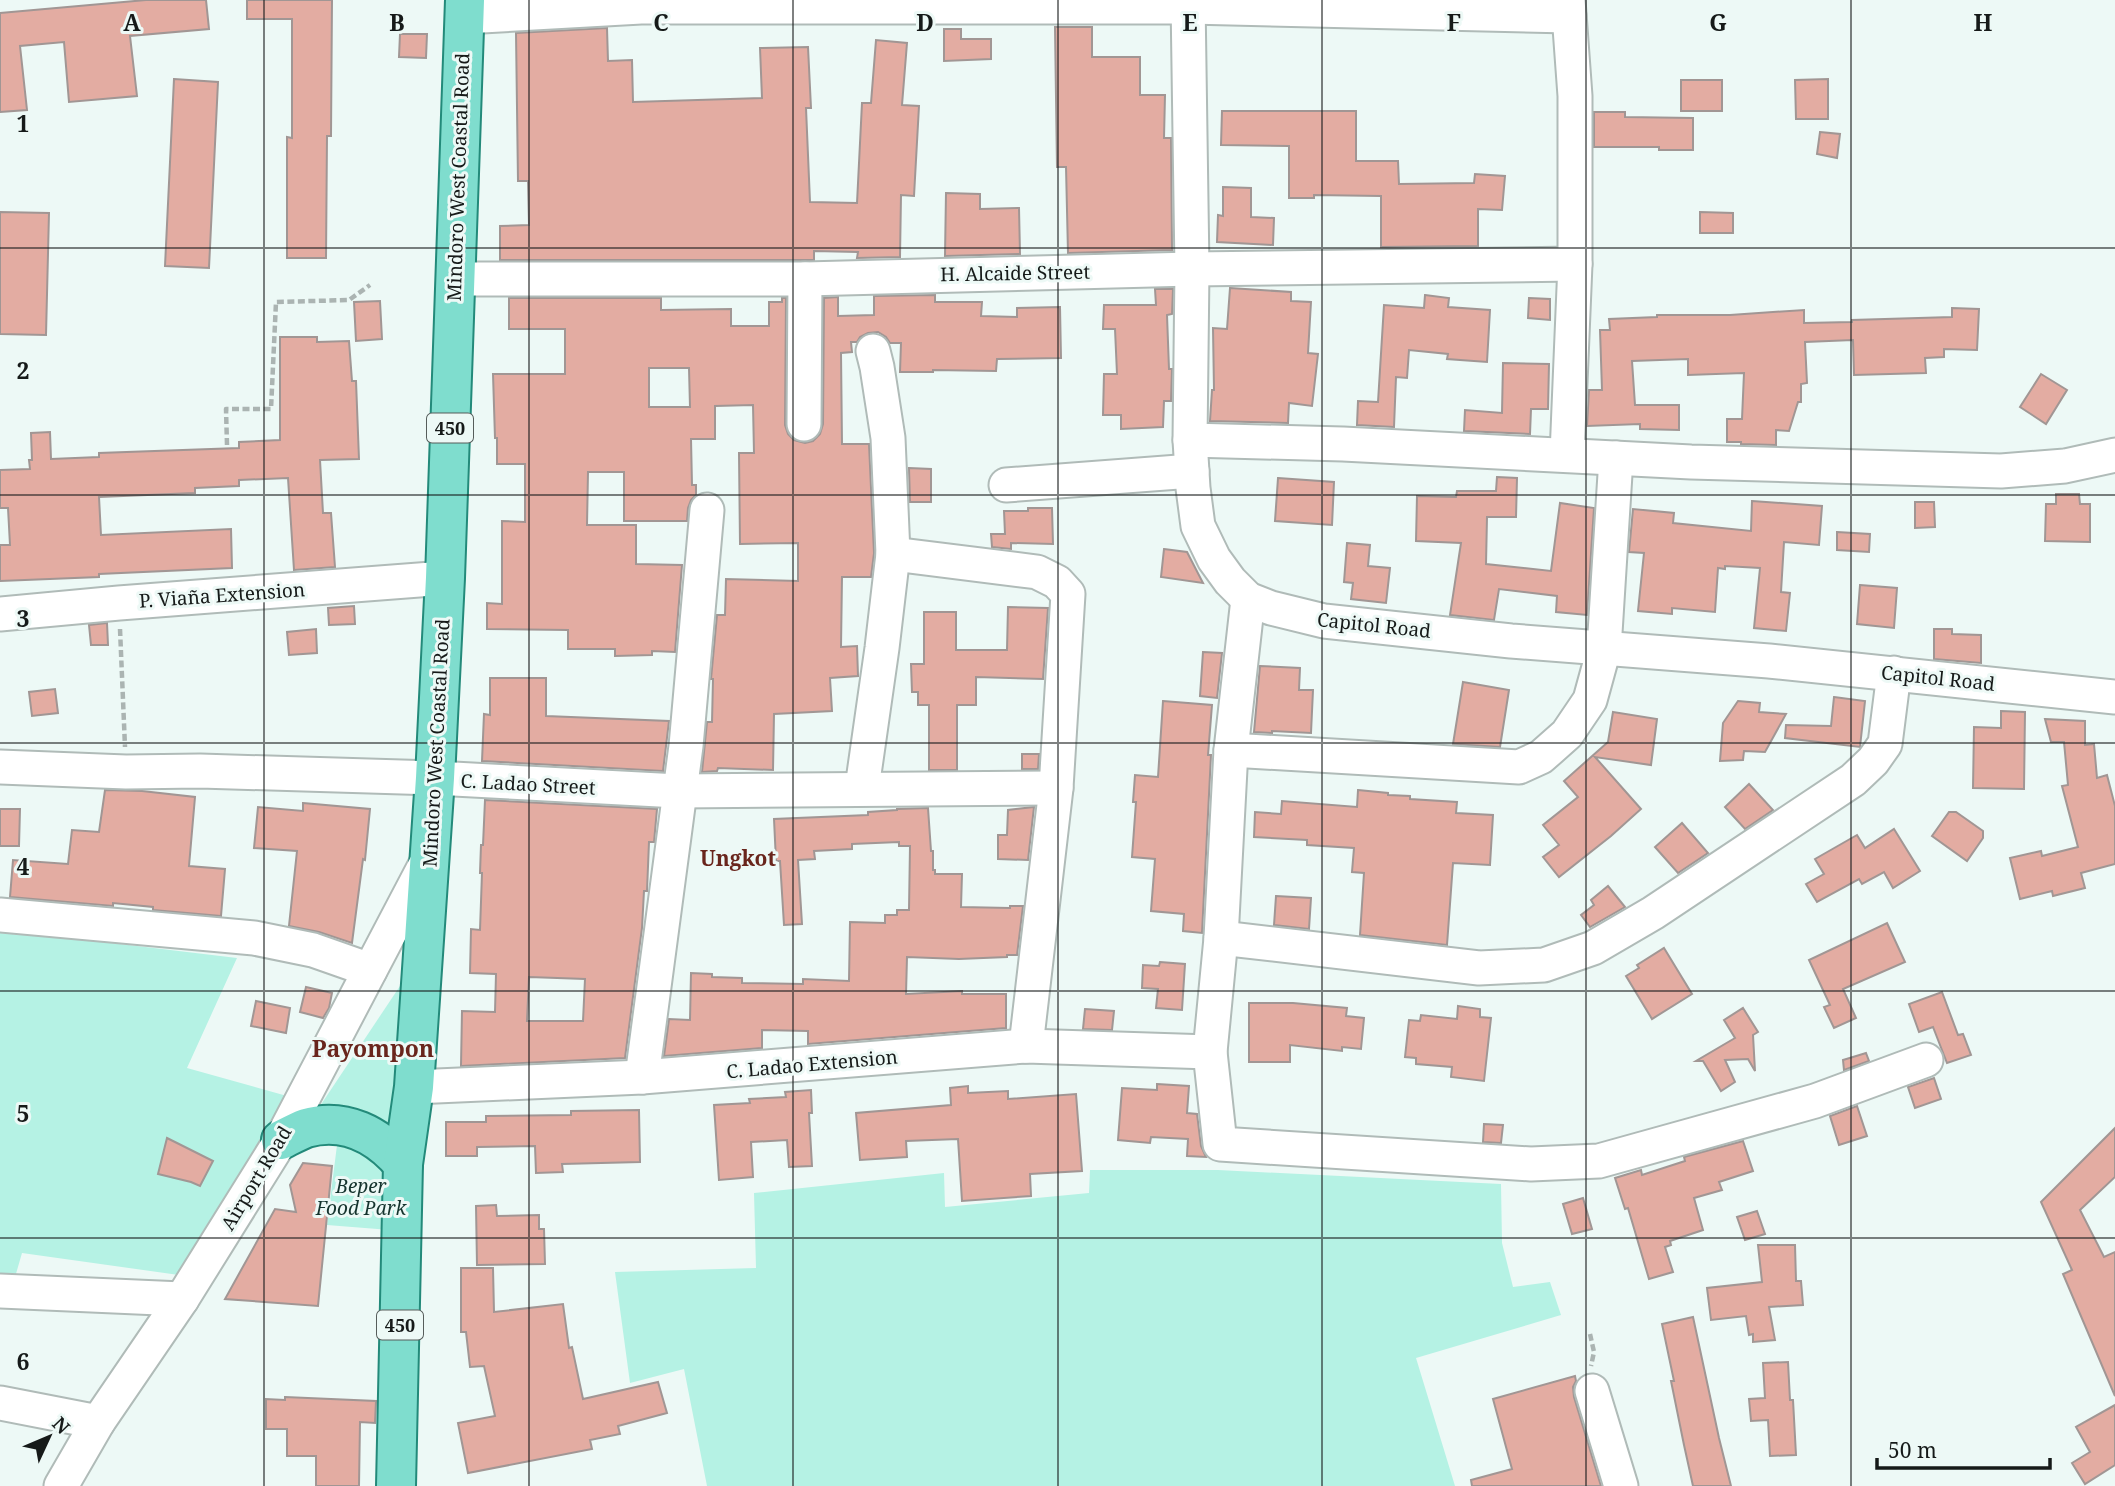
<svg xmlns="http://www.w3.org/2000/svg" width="2115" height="1486" font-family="'Noto Serif',serif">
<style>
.green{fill:#b5f2e4}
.building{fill:#e3aca2;stroke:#a19694;stroke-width:2;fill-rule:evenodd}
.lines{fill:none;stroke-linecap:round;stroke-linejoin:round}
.minor-casing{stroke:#b0bbb8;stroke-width:37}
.major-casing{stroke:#238a7a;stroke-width:42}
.path{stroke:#abb4b2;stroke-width:4.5;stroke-dasharray:7 3.5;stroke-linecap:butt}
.minor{stroke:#fff;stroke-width:33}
.major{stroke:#7fddce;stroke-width:38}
.grid{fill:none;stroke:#161a19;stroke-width:2;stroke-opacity:0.55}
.labels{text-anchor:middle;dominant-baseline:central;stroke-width:6;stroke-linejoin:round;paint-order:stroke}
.shield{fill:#edf9f6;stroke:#565d5b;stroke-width:2}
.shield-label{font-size:18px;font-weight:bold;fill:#161a19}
.street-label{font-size:19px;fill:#161a19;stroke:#edf9f6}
.park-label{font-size:19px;font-style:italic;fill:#14332d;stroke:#edf9f6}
.neighbourhood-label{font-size:21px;font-weight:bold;fill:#69251c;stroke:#edf9f6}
.quarter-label{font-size:23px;font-weight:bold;fill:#69251c;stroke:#edf9f6}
.grid-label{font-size:23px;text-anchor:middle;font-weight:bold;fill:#161a19;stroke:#edf9f6;stroke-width:6;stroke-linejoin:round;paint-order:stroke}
</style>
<rect width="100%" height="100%" fill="#edf9f6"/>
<g class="green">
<path d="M0,933L87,940L237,958L187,1068L287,1096L186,1276L22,1253L11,1291L0,1289Z"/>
<path d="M402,983L397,1137L318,1109Z"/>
<path d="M337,1145L355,1148L376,1159L393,1184L390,1230L327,1225Z"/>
<path d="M1090,1170H1218L1501,1184L1502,1243L1513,1287L1550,1282L1561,1315L1416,1358L1455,1486H707L684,1369L630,1383L615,1272L756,1268L754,1193L944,1173L945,1207L1089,1193Z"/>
</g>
<g class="building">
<path d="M146,0H206L209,29L130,36L137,96L69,102L64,42L20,46L27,110L0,112V13Z"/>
<path d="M247,0H332L331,136H327L326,258H287V137L292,138V19H247Z"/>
<path d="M1055,27H1092V57H1140V95H1165L1164,138H1171L1172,250L1068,253L1066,167H1057Z"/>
<path d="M607,28L608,61L632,60L633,102L762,98L760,48L808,47L811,108H806L810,202L857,203L862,103H871L876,40L907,43L902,105L919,106L914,196L901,195L900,257L857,258L858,252L814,251V260H500V226L529,225L528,181H518L516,33Z"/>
<path d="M944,29H961V39H991V59L944,61Z"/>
<path d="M400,34H427L426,58L399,57Z"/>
<path d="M174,79L218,82L209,268L165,266Z"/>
<path d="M1828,79V119H1796L1795,80Z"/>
<rect x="1681" y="80" width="41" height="31"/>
<path d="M1222,111H1356V161H1398L1399,184L1474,183L1475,174L1505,176L1502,210L1478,209V246L1381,247V196L1314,195V198H1289V146L1221,145Z"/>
<path d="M1594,112H1625V117L1693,118V150H1659V147H1594Z"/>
<path d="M1820,132L1840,134L1837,158L1817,154Z"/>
<path d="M1223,187L1251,188V217L1274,218L1273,245L1217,242L1218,215L1223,216Z"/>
<path d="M946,193L980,194V209L1019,208L1020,254L945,256Z"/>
<path d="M0,212L49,213L46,335L0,334Z"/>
<path d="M1700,212L1733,213V233H1700Z"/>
<path d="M1230,288L1291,292V301L1311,302L1308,353L1318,354L1312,406L1289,403L1288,423L1210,421L1212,390H1214L1213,328L1227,329Z"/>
<path d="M1155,289H1173L1172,314L1167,315L1169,369H1172L1171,401H1164L1163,427L1121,429V415H1103L1104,374H1117L1115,329H1103L1104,305H1156Z"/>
<path d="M935,295V302H982L981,316L1017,317V308L1060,307L1061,358L997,359L996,371L933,370V372H900L901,343H890L886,337L878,332L868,333L860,337L857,342H851L852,352L841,353L842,444H869L874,553L871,577H842L841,647L857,646L858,676L830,678L832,711L774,714L773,770L718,768L717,771L702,772L707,722H712L713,679H711L717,615H725L726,579L798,581V543L740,544L739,453H754L753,405L715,406V439H691L692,485H696V495L691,500L688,508L687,521H624V472H588L587,525H636V564L682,565L675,652L652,651V655L615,656V649H568V630L487,629V603L502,604V521L525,522V464H497V438H495L493,374H565V329H509V298H661V310L731,309V326H769V302H782V298H786L785,425L788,434L794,440L805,443L813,441L820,434L823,424L824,298L838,297V316L874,315V296ZM649,368H689L690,407H649Z"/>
<path d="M1425,295L1449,298L1448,307L1490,310L1487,362L1447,359L1448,354L1409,350L1407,378L1396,377L1394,427L1357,425L1358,401L1378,402L1384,305L1424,308Z"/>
<path d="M1529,298L1550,299V320L1528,318Z"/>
<path d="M380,301L382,339L356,341L354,302Z"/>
<path d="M1952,308L1979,309L1977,350L1944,349V357L1925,358L1926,373L1854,375L1853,340L1805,342L1807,383L1801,384V402H1798L1789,431L1776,430V445L1741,444V442H1727V419H1742L1744,373L1688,375V359L1632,361L1635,405H1679V430L1640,429V424L1587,426L1589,390H1602L1600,330H1610L1609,319L1657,317V315H1730L1804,310V323L1852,322V320L1952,317Z"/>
<path d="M280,337H317V342L349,341L352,381H356L359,459L320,460L323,513H331L335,567L294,570L288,478L239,480V486L195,488V493L99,497L101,535L231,529L232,568L99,574V577L0,581V545H10L8,508H0V470L30,469L29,460H32L31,433L50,432L51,459L99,457V453L239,448V442L280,440Z"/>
<path d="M1503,363L1549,364L1548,409H1531L1530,434L1464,431L1465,410L1502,413Z"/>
<path d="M2041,374L2067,390L2046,424L2020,407Z"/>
<path d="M909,468L931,469V502H910Z"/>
<path d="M1497,477L1517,478L1516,517H1487L1486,564L1551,571L1560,503L1594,508L1587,615L1556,612L1557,596L1499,589L1494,620L1450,615L1461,543L1416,541L1417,496L1456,497L1457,491H1496Z"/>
<path d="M1278,478L1334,482L1332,525L1275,521Z"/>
<path d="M2056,494H2079L2080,504H2090V542L2045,541L2046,504H2056Z"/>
<path d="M1752,501L1822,506L1819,545L1784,542L1781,592L1790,593L1786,631L1754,628L1760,568L1725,566V569L1718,568L1715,612L1672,608V614L1638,611L1644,553L1629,552L1633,509L1674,513L1673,523L1751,531Z"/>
<path d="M1915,502H1934L1935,527L1915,528Z"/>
<path d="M1028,508H1052L1053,544L1011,543V549L992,547L991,534H1005L1004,511H1028Z"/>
<path d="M1837,532L1870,534L1869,552L1837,550Z"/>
<path d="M1347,543L1370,545L1368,566L1390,568L1386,603L1351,599L1353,583L1344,582Z"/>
<path d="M1164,549L1187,552L1203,583L1161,577Z"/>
<path d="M1860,585L1897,588L1894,628L1857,624Z"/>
<path d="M354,606L355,624L329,625L328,608Z"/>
<path d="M1008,607L1048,608L1043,679L976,677V705H957V770H929V705H918V692H912L911,664H924V612H956V650H1007Z"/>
<path d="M107,623L108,645H91L89,625Z"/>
<path d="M316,629L317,653L289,655L287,632Z"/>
<path d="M1934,629H1952V634L1981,635V663L1934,659Z"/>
<path d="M1203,652L1222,653L1217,698L1200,696Z"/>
<path d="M1260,666L1300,668L1299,690H1313L1311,733L1272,731V733L1254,732Z"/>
<path d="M490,678H546V716L669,721L663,771L482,761L484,714L490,715Z"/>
<path d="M1463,682L1509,690L1500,747L1453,744Z"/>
<path d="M55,689L58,713L32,716L29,692Z"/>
<path d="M1834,697L1865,701L1860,747L1785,738L1786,725L1831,726Z"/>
<path d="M1163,701L1212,705L1208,755H1211L1202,933L1183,931L1184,914L1151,911L1155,859L1132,857L1136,802H1133L1135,775L1158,777Z"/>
<path d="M1738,701L1760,703L1759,712L1786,714L1765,752L1744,751L1743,760L1720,761L1723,723Z"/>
<path d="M2001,711L2025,712L2024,789L1973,788L1974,727L2001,728Z"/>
<path d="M1613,712L1657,719L1651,765L1595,757L1641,809L1611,836L1559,877L1543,857L1559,845L1543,825L1578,797L1564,781L1608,742Z"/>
<path d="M2045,719L2085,721V745L2094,744L2097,778L2107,775L2115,806V864L2081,873L2085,888L2053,896L2052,891L2020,899L2010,858L2041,851L2042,856L2078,847L2062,786L2068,785L2064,742H2051Z"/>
<path d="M1022,754H1039L1038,769H1022Z"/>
<path d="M1749,784L1773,810L1745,829L1725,807Z"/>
<path d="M105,790L142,791L195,797L189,866L225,869L221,916L153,910V907L113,903V906L10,897L13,860L68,864L72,830L99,832Z"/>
<path d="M1358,790L1388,793V795L1410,796V799L1457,802L1456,813L1493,815L1490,865L1453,863L1447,945L1360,935L1364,873L1352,872L1354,848L1307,845V840L1254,837L1255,812L1281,814L1282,801L1357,807Z"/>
<path d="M485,800L657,809L654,842H649L647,891H644L642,928L625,1058L461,1066L462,1011L495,1012L496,974L470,973L471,929L480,930L482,873H480L481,845H483ZM529,977L585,979L583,1021H527Z"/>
<path d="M303,803L370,809L365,860L363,859L352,943L319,932L289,926L297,851L254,848L258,807L303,811Z"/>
<path d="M1034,807L1028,860L998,859V835H1007L1008,810Z"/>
<path d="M928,808L931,851H933V870H935V874H962L961,907L1010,908V906H1023L1017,955H1007V957L959,959L907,957L906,994L962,991V994H1006V1028L808,1044V1031L762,1030V1048L664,1056L669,1019L690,1020L691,973L712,974V977L742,978V983L803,984V979L849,981L850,922L885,923V915H897V910H909L910,846H899V842L852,844V849L814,851L815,859L798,860L802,924L784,925L780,861H776L774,819L868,815V812L897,810V809Z"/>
<path d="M0,809H20L19,846H0Z"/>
<path d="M1949,812H1956L1983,831V838L1967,861L1932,836Z"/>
<path d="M1682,823L1708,853L1678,873L1655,847Z"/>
<path d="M1894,829L1920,871L1893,888L1884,872L1862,884L1859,879L1817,902L1806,884L1824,874L1815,859L1857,835L1865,848Z"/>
<path d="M1608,886L1625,907L1590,927L1581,915L1594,905L1591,900Z"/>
<path d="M1276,896L1311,898L1309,929L1274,925Z"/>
<path d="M1887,923L1905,962L1843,989L1856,1018L1834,1028L1824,1007L1830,1005L1809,960Z"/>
<path d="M1664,948L1692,994L1652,1019L1626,976L1639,968L1637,965Z"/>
<path d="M1160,962L1185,964L1182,1010L1156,1008L1158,989L1142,988L1143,965L1159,966Z"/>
<path d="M306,987L332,993L329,1008L323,1018L300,1012Z"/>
<path d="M1942,992L1958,1035L1963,1034L1971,1055L1947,1063L1933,1027L1919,1032L1909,1004Z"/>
<path d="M256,1001L290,1008L286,1033L251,1026Z"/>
<path d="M1249,1003H1293L1347,1008L1346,1016L1364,1018L1361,1049L1342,1047V1051L1290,1045V1062H1249Z"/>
<path d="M1458,1006L1480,1009V1017L1491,1018L1484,1081L1451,1077L1452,1067L1416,1064V1058L1405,1057L1409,1020L1420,1021L1421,1015L1457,1019Z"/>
<path d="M1743,1008L1758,1032L1753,1035L1755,1071L1748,1059L1725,1060L1735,1082L1721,1091L1703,1061H1696L1735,1038L1724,1020Z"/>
<path d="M1085,1009L1114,1011L1112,1030L1083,1029Z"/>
<path d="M1866,1053L1869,1061L1844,1070L1843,1060Z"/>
<path d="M1934,1078L1941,1099L1915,1108L1908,1087Z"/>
<path d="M1157,1084L1189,1086L1187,1113L1197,1114L1201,1146L1206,1157L1187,1156L1188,1139L1151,1137L1150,1143L1118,1140L1122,1088L1157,1090Z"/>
<path d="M968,1086V1093L1008,1091V1099L1076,1094L1082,1171L1030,1174L1031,1196L962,1201L958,1139L906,1141L907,1157L860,1160L856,1113L951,1105L950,1088Z"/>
<path d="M811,1090L812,1113H809L812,1166L789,1167L787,1140L751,1142L753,1177L719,1180L714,1105L750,1103L749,1099L786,1097L785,1092Z"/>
<path d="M1857,1106L1867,1136L1839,1145L1830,1116Z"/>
<path d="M639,1110L640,1162L562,1164L563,1172L536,1173L535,1146L477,1147V1156H446V1122H486V1116L571,1115V1111Z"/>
<path d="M1484,1124L1503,1125L1501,1143L1483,1142Z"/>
<path d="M2115,1128V1177L2080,1210L2104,1257L2115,1252V1396L2063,1274L2072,1270L2041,1202Z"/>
<path d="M167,1138L213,1161L200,1186L191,1182L158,1174Z"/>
<path d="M1743,1141L1753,1171L1719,1182L1722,1190L1694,1198L1703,1230L1670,1241L1671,1245L1665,1247L1673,1272L1649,1279L1628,1208L1625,1209L1615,1178L1641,1170L1642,1175L1685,1161L1684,1157Z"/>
<path d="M303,1163L332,1166L318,1306L225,1299L275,1209L296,1212L290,1185Z"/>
<path d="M1583,1198L1592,1229L1572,1234L1563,1204Z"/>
<path d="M496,1205L497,1216L539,1215V1229H544L545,1264L477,1265L476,1206Z"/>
<path d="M1757,1211L1765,1234L1745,1240L1737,1217Z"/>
<path d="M1758,1245H1795L1796,1281H1801L1803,1305L1769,1307L1775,1340L1753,1342V1334L1749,1335L1746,1316L1711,1320L1707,1288L1762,1282Z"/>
<path d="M461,1268H493L494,1312L563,1304L569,1348L572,1347L583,1399L658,1382L667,1413L618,1426L620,1434L590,1440L592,1449L468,1473L458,1423L495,1416L484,1366L470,1367L466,1332H461Z"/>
<path d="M1693,1317L1719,1438L1731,1486H1693L1684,1445L1671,1381H1674L1662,1324Z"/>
<path d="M1788,1362L1790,1400H1793L1796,1455L1770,1456L1768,1420L1751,1421L1749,1399L1765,1398L1763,1363Z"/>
<path d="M1575,1376L1576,1381L1573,1387L1574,1397L1601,1486H1472L1471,1480L1512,1469L1493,1399Z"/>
<path d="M285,1397L376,1401L375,1423L360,1422L359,1486H316V1456H287V1429H266V1399L285,1400Z"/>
<path d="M2115,1405V1465L2085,1484L2072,1463L2090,1452L2076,1427Z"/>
</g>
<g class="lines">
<defs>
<g id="minor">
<path d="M1188,0L1192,269L1190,440L1193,488L1198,526L1214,559L1230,581L1248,599L1271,608L1324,621L1511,641L1769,661L2115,697"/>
<path d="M464,17L641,7H1189L1569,16"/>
<path d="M455,279H805L1192,269L1575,264"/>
<path d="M804,424L805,279"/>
<path d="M1190,440L1343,444L1691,462L2001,471L2065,466L2115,455"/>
<path d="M1567,455L1575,264V96L1568,0"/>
<path d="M1006,485L1192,471"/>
<path d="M893,554L1037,572L1057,582L1068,594L1056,788L1026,1046"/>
<path d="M1248,599L1231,750L1221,938L1210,1052L1220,1144L1531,1164L1599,1161L1815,1101L1926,1060"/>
<path d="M0,614L119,603L445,578"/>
<path d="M1231,750L1519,767L1541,757L1567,734L1590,700L1604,649L1616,458"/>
<path d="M0,767L126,772L200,771L435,778L678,791L1056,788"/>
<path d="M862,788L882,648L893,554L888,438L877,367L873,351"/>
<path d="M0,915L254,938L313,950L370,970"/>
<path d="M1221,938L1479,968L1544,965L1593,948L1653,913L1853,780L1873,761L1885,744L1894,673"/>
<path d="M642,1077L686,746L707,510"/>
<path d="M414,1087L642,1077L1026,1046L1210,1052"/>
<path d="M0,1291L182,1299"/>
<path d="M1592,1391L1621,1486"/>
<path d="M0,1403L98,1422"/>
<path d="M61,1486L98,1422L182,1299L281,1140L429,858"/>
</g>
<g id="major">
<path d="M281,1140C289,1136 298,1131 306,1128C345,1117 378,1135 403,1164"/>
<path d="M396,1486L403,1164L414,1087L435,778L445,578L465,0"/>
</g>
</defs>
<use href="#minor" class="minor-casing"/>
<use href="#major" class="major-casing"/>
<g class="path">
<path d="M227,445L226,409H271L276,302L349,300L370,285"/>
<path d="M120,629L125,747"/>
<path d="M1590,1334L1594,1352L1591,1366"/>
</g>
<use href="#minor" class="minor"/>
<use href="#major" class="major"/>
</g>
<path class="grid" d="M264,0V1486M529,0V1486M793,0V1486M1058,0V1486M1322,0V1486M1586,0V1486M1851,0V1486M0,248H2115M0,495H2115M0,743H2115M0,991H2115M0,1238H2115"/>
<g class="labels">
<g class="shield">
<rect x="427" y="413.5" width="46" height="29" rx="5"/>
<rect x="377" y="1310.5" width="46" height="29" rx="5"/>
</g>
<g class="shield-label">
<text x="450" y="428">450</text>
<text x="400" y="1325">450</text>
</g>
<g class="street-label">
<text transform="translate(458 177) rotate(-88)">Mindoro West Coastal Road</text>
<text transform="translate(1015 273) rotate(-1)">H. Alcaide Street</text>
<text transform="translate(222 595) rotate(-4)">P. Viaña Extension</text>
<text transform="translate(1374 625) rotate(6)">Capitol Road</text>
<text transform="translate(1938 678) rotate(6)">Capitol Road</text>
<text transform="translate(436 743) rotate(-87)">Mindoro West Coastal Road</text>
<text transform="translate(528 784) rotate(3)">C. Ladao Street</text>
<text transform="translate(812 1064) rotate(-5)">C. Ladao Extension</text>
<text transform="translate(256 1178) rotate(-59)">Airport Road</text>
</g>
<g class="park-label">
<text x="361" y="1186">Beper<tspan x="361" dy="22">Food Park</tspan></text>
</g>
<g class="neighbourhood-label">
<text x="738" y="858">Ungkot</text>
</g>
<g class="quarter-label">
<text x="373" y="1048">Payompon</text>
</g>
</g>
<g class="grid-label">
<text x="132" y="31">A</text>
<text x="397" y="31">B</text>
<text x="661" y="31">C</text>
<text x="925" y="31">D</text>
<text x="1190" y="31">E</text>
<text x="1454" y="31">F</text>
<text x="1718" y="31">G</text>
<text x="1983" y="31">H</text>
<text x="23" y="132">1</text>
<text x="23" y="379">2</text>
<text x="23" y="627">3</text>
<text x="23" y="875">4</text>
<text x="23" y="1122">5</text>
<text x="23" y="1370">6</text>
</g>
<g transform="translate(49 1437) rotate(46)" stroke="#edf9f6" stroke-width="5" paint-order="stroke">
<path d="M0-5L12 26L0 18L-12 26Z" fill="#161a19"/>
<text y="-10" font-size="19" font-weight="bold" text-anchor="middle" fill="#161a19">N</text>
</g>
<path d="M1877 1458v10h173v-10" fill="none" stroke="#161a19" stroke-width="3.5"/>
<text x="1888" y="1458" font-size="21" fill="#161a19" stroke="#edf9f6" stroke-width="5" paint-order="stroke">50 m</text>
</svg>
